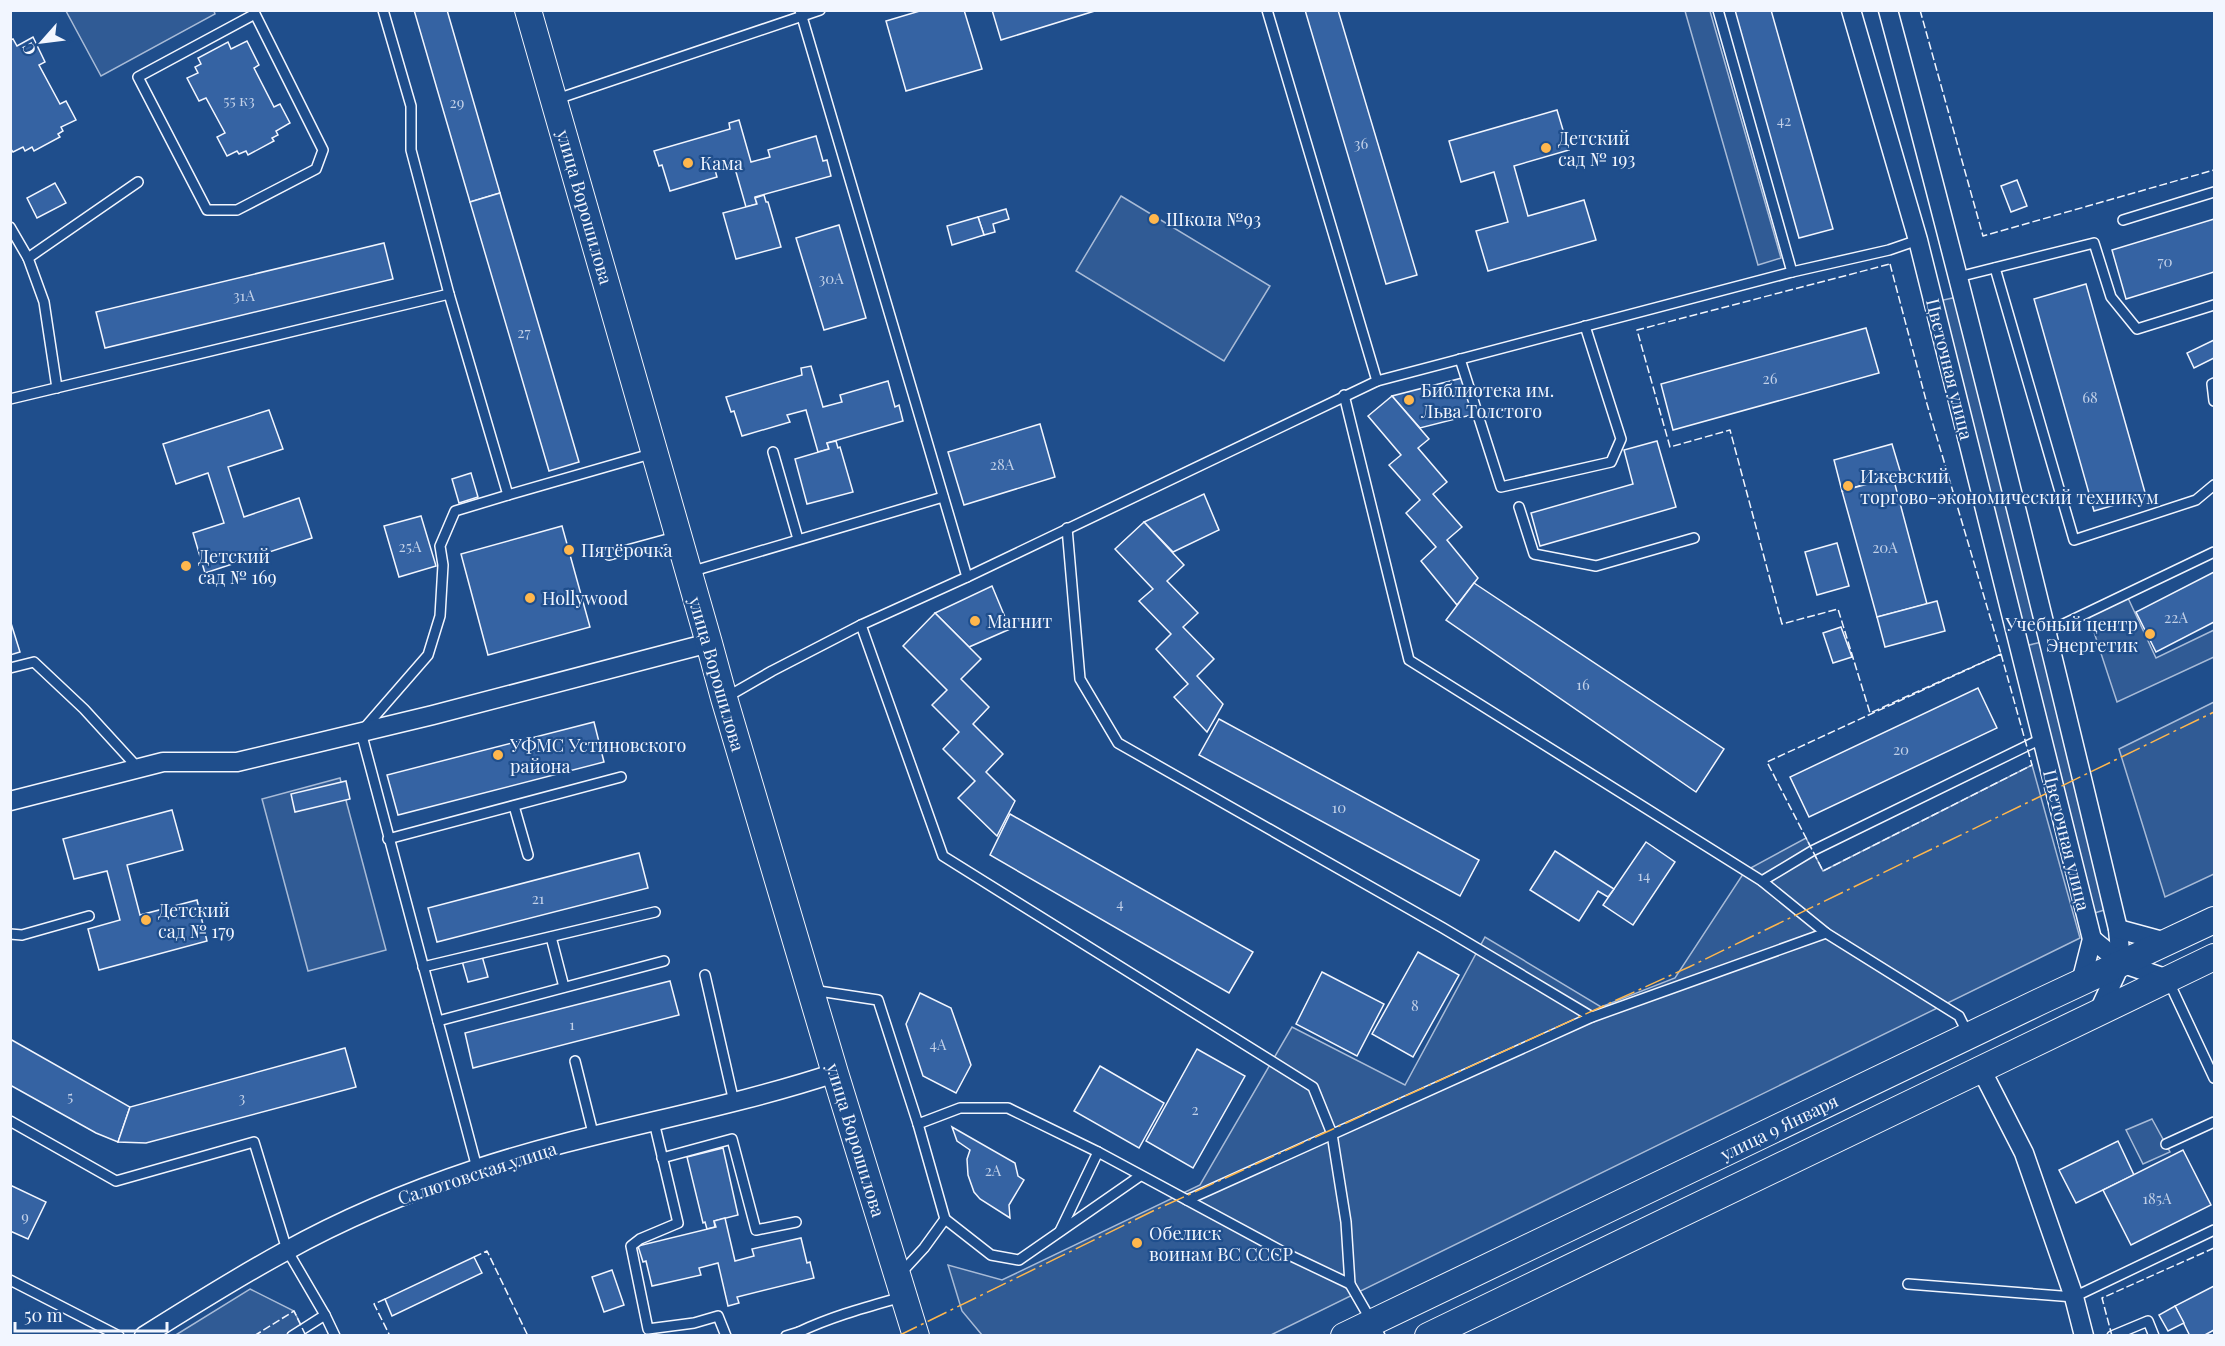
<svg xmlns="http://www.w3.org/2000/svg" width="2225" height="1346" font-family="'Playfair Display',serif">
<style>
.built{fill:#305b95;stroke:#a8bbd7;stroke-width:1.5}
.building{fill:#3563a3;stroke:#f2f6ff;stroke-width:1.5}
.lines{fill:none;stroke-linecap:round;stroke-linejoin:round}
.lane-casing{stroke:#f2f6ff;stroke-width:12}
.street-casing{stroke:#f2f6ff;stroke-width:21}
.secondary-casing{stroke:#f2f6ff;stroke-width:28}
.lane{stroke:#1f4e8c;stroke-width:9}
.street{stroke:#1f4e8c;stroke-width:18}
.secondary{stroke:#1f4e8c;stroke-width:26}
.fence{stroke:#f2f6ff;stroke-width:1.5;stroke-dasharray:8 3;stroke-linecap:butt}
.power{stroke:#ffb74d;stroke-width:1.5;stroke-dasharray:21 4.5 3 4.5;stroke-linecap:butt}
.poi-dot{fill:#ffb74d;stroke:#1f4e8c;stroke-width:2}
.labels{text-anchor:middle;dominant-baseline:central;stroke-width:4.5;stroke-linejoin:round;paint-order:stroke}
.number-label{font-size:15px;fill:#c3d1e8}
.poi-label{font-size:18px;fill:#f2f6ff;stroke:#1f4e8c;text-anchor:start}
.street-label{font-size:18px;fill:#f2f6ff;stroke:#1f4e8c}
</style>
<rect width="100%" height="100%" fill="#1f4e8c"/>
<g class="built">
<path d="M214,11L215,14L101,76L66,11Z"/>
<path d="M1685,11H1710L1781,258L1758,265Z"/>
<path d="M1121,196L1270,286L1224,361L1076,271Z"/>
<path d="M1957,297L2039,623L2021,628L1939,301Z"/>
<path d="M2128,598L2156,658L2214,630V657L2117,702L2089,617Z"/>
<path d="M2042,642L2108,909L2091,914L2025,646Z"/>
<path d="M2214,702V874L2165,897L2119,749Z"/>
<path d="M2032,765L2080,938L1271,1335H982L962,1311L948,1265L1002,1280L1200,1185L1292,1027L1405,1085L1485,937L1601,1007L1675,978L1745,871L1806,838L1823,871Z"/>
<path d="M340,778L386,950L308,971L262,799Z"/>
<path d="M2152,1119L2170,1152L2143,1164L2126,1130Z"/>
<path d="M250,1289L294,1311L306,1335L174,1336Z"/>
</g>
<g class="building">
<path d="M414,10H447L500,193L470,202Z"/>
<path d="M923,10H964L982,69L906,91L886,21Z"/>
<path d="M992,10H1098L1001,40Z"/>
<path d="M1305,10H1338L1417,275L1386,284Z"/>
<path d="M1735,10H1771L1833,229L1799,238Z"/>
<path d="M33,37L45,62L39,65L60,104L66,101L76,120L61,127L63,131L58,134L60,137L34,151L32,147L25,151L23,147L13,152L10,148V40L13,39L17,46Z"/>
<path d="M247,41L259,65L254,68L274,107L280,104L290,123L276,131L278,135L272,138L274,141L248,155L246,151L239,154L237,151L227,156L217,137L225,133L206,98L199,101L187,78L198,73L195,67L201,64L198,58L228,42L231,49Z"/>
<path d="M1557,110L1569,150L1514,166L1528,216L1584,200L1596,240L1488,271L1476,231L1508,222L1494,172L1461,182L1449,141Z"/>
<path d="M739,120L751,162L770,157L768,150L816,136L823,161L827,160L831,176L755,197L757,204L746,207L734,165L715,170L717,177L670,191L662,165L659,166L654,151L730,129L729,123Z"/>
<path d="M2017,180L2027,206L2011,212L2001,186Z"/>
<path d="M55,183L66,203L37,218L27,198Z"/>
<path d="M500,193L579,462L549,471L470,202Z"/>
<path d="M764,195L766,202H768L781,247L736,259L723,213L757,204L755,198Z"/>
<path d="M1006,209L1009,219L993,224L995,232L984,235L978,217Z"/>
<path d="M978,217L984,235L952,245L947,226Z"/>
<path d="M2214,219V272L2126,299L2112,250Z"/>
<path d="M839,225L866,318L824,330L796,238Z"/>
<path d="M384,243L393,279L105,348L96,312Z"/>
<path d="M2086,284L2146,496L2094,511L2034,299Z"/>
<path d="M1866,328L1879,373L1673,430L1661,384Z"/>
<path d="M2214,340V358L2194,368L2187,353Z"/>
<path d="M811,366L823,407L842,402L840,395L888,381L895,407L899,405L903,421L827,443L829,449L818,452L806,410L787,415L790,422L742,436L734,411L731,412L726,397L802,375L801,368Z"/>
<path d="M1466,377L1475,414L1420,428L1392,396Z"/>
<path d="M1392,396L1429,439L1418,448L1447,482L1433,494L1462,527L1447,540L1478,578L1457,605L1421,561L1436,547L1406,513L1420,500L1389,465L1401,455L1368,416Z"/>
<path d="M269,410L283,449L228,467L244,517L299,498L312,538L205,573L193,533L224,523L208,473L176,484L163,444Z"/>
<path d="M1040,424L1055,477L964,505L948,452Z"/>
<path d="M836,441L838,448L840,447L853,492L807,504L795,459L829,449L827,443Z"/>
<path d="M1657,441L1676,507L1540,546L1531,513L1633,484L1624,450Z"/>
<path d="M1892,444L1901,474L1842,491L1834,460Z"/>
<path d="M471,473L478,497L459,503L452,479Z"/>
<path d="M1893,477L1927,604L1877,617L1842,491Z"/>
<path d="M1204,494L1219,530L1173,552L1144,522Z"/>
<path d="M421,516L436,566L399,577L384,526Z"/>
<path d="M1144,522L1184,565L1167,581L1198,613L1183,627L1214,659L1197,676L1223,704L1207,732L1174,697L1188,684L1156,649L1171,634L1139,601L1153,589L1115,549Z"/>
<path d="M562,526L590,627L488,655L461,554Z"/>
<path d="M1837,543L1849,586L1817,595L1805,552Z"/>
<path d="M2214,572V622L2156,652L2136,612Z"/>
<path d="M1474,583L1724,749L1696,792L1446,620Z"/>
<path d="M992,586L1010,629L969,647L935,613Z"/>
<path d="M1937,601L1945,631L1885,647L1877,617Z"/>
<path d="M935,613L981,659L961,679L989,707L973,724L1003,754L986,772L1015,801L997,836L958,798L975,781L943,749L959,732L932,705L947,690L903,646Z"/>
<path d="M10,620L20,652L10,655Z"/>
<path d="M1841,627L1852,657L1833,663L1823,633Z"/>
<path d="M1978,688L1997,728L1809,817L1790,777Z"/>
<path d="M1219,719L1479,860L1460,896L1199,755Z"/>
<path d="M594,722L604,762L398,815L387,775Z"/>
<path d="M346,781L350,799L295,812L291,794Z"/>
<path d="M172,810L183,850L127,865L140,915L197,900L207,941L99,970L88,929L120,920L107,871L74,879L63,839Z"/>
<path d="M1010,814L1253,952L1229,993L990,855Z"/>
<path d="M1646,842L1675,862L1633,925L1603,905Z"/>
<path d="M1555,851L1614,889L1608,897L1598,891L1579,921L1530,890Z"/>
<path d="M639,853L648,888L437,942L428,908Z"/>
<path d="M1418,952L1459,975L1413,1057L1372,1034Z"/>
<path d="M482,956L488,977L468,982L462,961Z"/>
<path d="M1322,972L1384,1004L1357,1056L1296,1024Z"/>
<path d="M670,981L679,1015L473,1068L465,1033Z"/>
<path d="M920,993L951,1008L971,1065L956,1093L923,1076L906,1024Z"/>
<path d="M10,1039L130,1107L118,1142L96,1133L10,1085Z"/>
<path d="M345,1048L356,1087L146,1143L118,1142L130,1107Z"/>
<path d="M1197,1049L1245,1076L1193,1168L1146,1141Z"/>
<path d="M1100,1066L1164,1103L1139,1148L1074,1111Z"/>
<path d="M952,1127L1015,1163L1018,1176L1024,1180L1009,1205L1010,1218L980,1199L974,1192L968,1175L967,1159L970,1150L957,1141Z"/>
<path d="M2118,1141L2134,1175L2076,1203L2059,1170Z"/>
<path d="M723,1148L738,1215L714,1221L715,1227L707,1229L705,1222L703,1223L687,1157Z"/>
<path d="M2183,1150L2211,1205L2131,1245L2103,1190Z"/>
<path d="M10,1185L46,1202L28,1239L10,1231Z"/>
<path d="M725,1218L735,1261L754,1256L752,1249L801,1238L807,1263L810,1262L814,1278L737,1297L739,1303L728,1306L718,1263L699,1268L701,1275L652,1286L646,1261L643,1262L638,1246L716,1227L714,1221Z"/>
<path d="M474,1257L482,1273L392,1316L385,1299Z"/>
<path d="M612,1270L624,1305L604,1312L592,1277Z"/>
<path d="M2214,1286V1330L2203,1336H2190L2175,1306Z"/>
<path d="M2175,1306L2184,1323L2168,1331L2159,1315Z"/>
</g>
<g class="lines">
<defs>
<g id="lane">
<path d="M253,10L323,150L316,169L237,210H207L138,77L255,14"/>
<path d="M383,10L411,106V150L449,294L508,495L654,453"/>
<path d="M800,10L967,577"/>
<path d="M1267,10L1377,381"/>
<path d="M1718,10L1792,272"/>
<path d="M557,99L820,10"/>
<path d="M2123,220L2214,192"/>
<path d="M10,227L28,258L44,302L57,388"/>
<path d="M28,258L138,182"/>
<path d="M1995,268L2074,540L2196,500L2214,485"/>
<path d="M1958,277L2094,243L2111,297L2137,329L2214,305"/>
<path d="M1460,359L1501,487L1611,462L1621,439L1585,326"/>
<path d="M2214,383L2212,384L2214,401"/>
<path d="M1344,395L1409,660L1762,881L1826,933L1959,1016L1968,1034"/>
<path d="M10,399L449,294"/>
<path d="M773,452L798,539"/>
<path d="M1519,507L1534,554L1596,566L1694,538"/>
<path d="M1067,528L1080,679L1118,743L1443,928L1592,1017"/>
<path d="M609,555L675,537"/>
<path d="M690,572L943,497"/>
<path d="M861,625L943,856L1313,1087L1332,1134L1346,1222L1350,1284L1380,1336"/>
<path d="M2047,632L2214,552"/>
<path d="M10,668L34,662L84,709L138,768"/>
<path d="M725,698L772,671L861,625L967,577L1377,381L1792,272L1889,250L1918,240"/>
<path d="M514,806L528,855"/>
<path d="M388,839L621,777"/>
<path d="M1762,881L1812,851L2041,739"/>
<path d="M10,934L22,935L89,916"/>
<path d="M551,937L564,987"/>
<path d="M423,967L655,912"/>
<path d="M705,975L734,1102"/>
<path d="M2168,980L2214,1078"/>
<path d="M812,990L878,1000L918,1124L945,1219L924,1248L900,1274"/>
<path d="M438,1021L664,961"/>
<path d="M575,1061L594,1137"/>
<path d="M10,1121L116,1181L254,1142L287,1250L325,1315L292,1336"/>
<path d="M654,1122L678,1223L640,1239L631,1246L648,1329L694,1323L718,1316L726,1336"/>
<path d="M918,1124L960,1108H1008L1098,1152L1287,1254L1350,1284"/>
<path d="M2166,1144L2214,1122"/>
<path d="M662,1158L732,1139L756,1230L796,1222"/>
<path d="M477,1168L361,732L428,655L440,616L443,565L440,546L455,511L508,495"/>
<path d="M1187,1200L1592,1017L1826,933"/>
<path d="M945,1219L991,1255L1019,1260L1140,1176"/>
<path d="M1060,1231L1098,1152"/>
<path d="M10,1280L119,1336"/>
<path d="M1908,1284L2074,1297L2214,1230"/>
<path d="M325,1315L335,1336"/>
<path d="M786,1336L799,1332"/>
<path d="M800,1336L799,1332C833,1316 867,1307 902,1297"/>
<path d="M2112,1336L2148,1321L2154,1336"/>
</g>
<g id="street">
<path d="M1851,10L1918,240L2092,939L2081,982"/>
<path d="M1888,10C1970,315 2045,622 2118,929L2121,963L2098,1013"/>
<path d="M10,801L163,762H237L433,715L709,643"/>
<path d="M2118,929L2166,942"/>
<path d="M2092,939L2121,963L2168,979"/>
<path d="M1981,1069L2024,1153L2074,1297L2084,1336"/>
<path d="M144,1336C190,1307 236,1278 284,1252C345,1218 410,1191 476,1169C593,1130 717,1112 835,1073"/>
</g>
<g id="secondary">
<path d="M528,10L709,643L724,698L835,1073L916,1336"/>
<path d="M1344,1336L2039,1002L2214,920"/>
<path d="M1428,1336L2214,957"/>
</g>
</defs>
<use href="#lane" class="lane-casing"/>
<use href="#street" class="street-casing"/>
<use href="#secondary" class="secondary-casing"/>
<use href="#lane" class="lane"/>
<use href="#street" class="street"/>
<use href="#secondary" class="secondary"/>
<g class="fence">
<path d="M1920,10L1983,236L2214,170"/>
<path d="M1890,264L1927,404L2001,654L1870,713L1838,609L1782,624L1730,430L1670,447L1637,330Z"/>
<path d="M2001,654L2032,765L1823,871L1767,762Z"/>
<path d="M474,1257L487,1251L528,1336"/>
<path d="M385,1299L374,1304L390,1336"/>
<path d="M254,1336L294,1311L306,1336"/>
<path d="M2112,1336L2102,1298L2214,1248"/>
</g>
<path class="power" d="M898,1336L1155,1210L1689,967L2214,712"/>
</g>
<g class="poi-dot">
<circle cx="1546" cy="148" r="6"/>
<circle cx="688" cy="163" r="6"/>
<circle cx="1154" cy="219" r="6"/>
<circle cx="1409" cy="400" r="6"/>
<circle cx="1848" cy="486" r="6"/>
<circle cx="569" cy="550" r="6"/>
<circle cx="186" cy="566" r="6"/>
<circle cx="530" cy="598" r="6"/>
<circle cx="975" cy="621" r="6"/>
<circle cx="2150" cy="634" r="6"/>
<circle cx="498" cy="755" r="6"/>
<circle cx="146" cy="920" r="6"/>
<circle cx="1137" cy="1243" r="6"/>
</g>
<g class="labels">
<g class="number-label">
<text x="239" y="100">55 к3</text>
<text x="457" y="102">29</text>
<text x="1784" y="120">42</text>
<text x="1361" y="143">36</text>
<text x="2165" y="261">70</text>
<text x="831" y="278">30А</text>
<text x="244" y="295">31А</text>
<text x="524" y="332">27</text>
<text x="1770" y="378">26</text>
<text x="2090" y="397">68</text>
<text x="1002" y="464">28А</text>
<text x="410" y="546">25А</text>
<text x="1885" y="547">20А</text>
<text x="2176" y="617">22А</text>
<text x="1583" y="684">16</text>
<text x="1901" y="749">20</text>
<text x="1339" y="807">10</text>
<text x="1644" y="875">14</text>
<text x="538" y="898">21</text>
<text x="1120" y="903">4</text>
<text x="1415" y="1005">8</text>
<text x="572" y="1024">1</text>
<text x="938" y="1044">4А</text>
<text x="70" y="1096">5</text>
<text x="242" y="1097">3</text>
<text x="1195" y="1109">2</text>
<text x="993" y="1170">2А</text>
<text x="2157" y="1198">185А</text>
<text x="25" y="1216">9</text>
</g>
<g class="poi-label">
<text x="1558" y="138">Детский<tspan x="1558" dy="21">сад № 193</tspan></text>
<text x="700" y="163">Кама</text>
<text x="1166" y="219">Школа №93</text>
<text x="1421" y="390">Библиотека им.<tspan x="1421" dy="21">Льва Толстого</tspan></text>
<text x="1860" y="476">Ижевский<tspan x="1860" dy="21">торгово-экономический техникум</tspan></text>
<text x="581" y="550">Пятёрочка</text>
<text x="198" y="556">Детский<tspan x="198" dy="21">сад № 169</tspan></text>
<text x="542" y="598">Hollywood</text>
<text x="987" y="621">Магнит</text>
<text x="2138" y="624" text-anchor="end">Учебный центр<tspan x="2138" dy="21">Энергетик</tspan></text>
<text x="510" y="745">УФМС Устиновского<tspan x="510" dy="21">района</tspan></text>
<text x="158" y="910">Детский<tspan x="158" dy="21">сад № 179</tspan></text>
<text x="1149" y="1233">Обелиск<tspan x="1149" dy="21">воинам ВС СССР</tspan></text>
</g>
<g class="street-label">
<text transform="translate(585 207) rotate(74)">улица Ворошилова</text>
<text transform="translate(1950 369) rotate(76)">Цветочная улица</text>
<text transform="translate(717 674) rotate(74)">улица Ворошилова</text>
<text transform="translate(2067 840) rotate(76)">Цветочная улица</text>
<text transform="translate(1779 1127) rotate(-26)">улица 9 Января</text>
<text transform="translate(856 1140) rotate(73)">улица Ворошилова</text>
<text transform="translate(477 1173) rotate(-18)">Салютовская улица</text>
</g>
</g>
<rect width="2225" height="1346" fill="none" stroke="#f2f6ff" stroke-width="24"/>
<g transform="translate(42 42) rotate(242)" stroke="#1f4e8c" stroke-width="4.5" paint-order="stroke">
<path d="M0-4.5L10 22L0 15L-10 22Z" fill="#f2f6ff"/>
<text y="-9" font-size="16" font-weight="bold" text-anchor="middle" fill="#f2f6ff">С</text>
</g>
<path d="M15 1322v9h152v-9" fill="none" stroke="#f2f6ff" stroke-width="3"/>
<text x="24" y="1322" font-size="18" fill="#f2f6ff" stroke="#1f4e8c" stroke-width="4.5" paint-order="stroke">50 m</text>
</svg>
